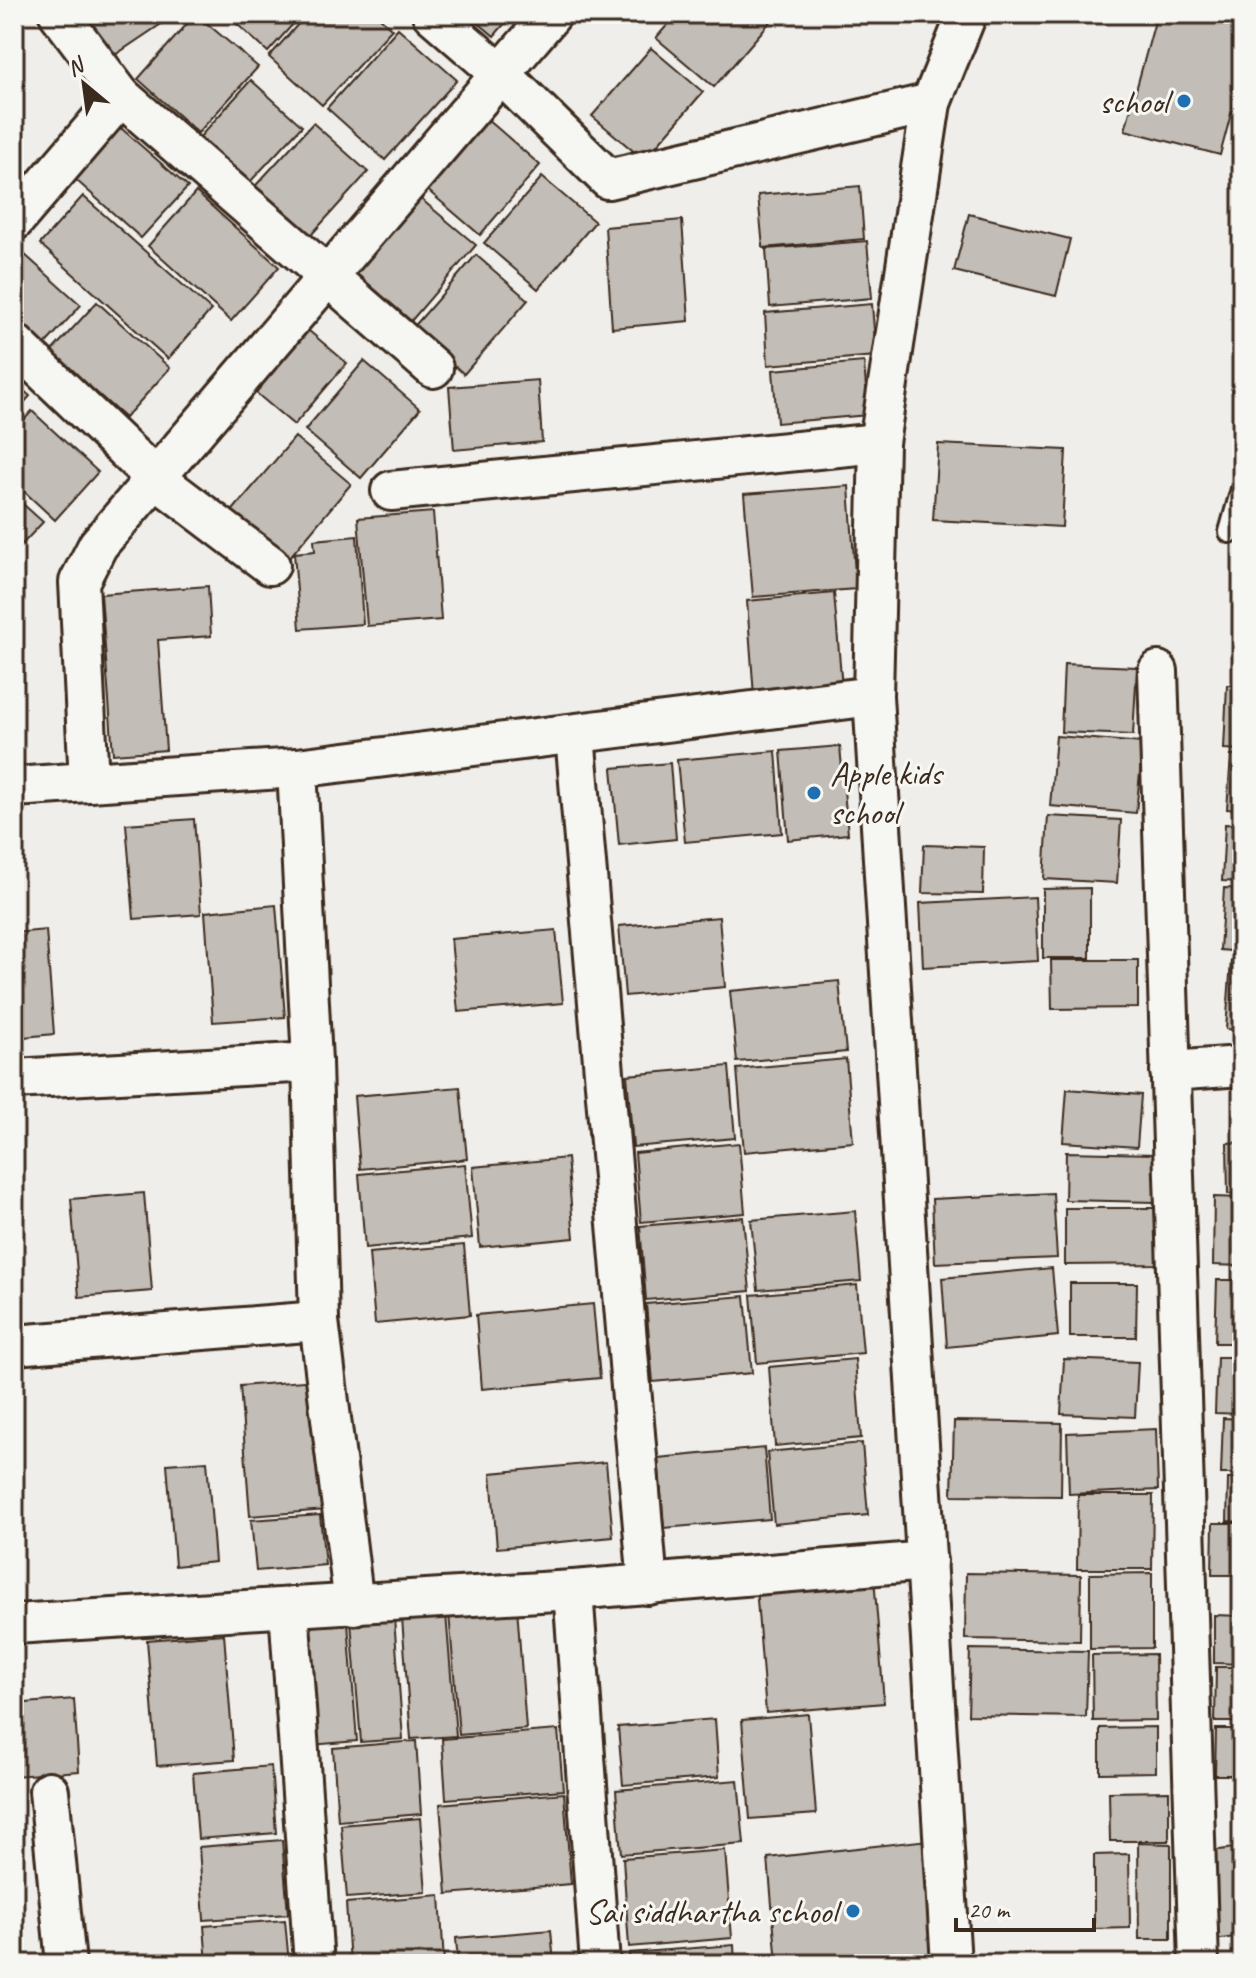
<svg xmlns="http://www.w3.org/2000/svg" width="1256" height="1978" font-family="Caveat,sans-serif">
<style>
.building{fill:#c2bdb7;stroke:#3b2a1e;stroke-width:2}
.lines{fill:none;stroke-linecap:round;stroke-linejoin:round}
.lane-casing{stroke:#3b2a1e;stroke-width:26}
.street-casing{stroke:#3b2a1e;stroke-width:44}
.lane{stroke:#f6f6f2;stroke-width:20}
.street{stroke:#f6f6f2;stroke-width:38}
.poi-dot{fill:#1f6fb2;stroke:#f6f6f2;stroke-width:3}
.labels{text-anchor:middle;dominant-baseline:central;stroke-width:6;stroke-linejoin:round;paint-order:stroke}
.poi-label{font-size:34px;fill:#3b2a1e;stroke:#f6f6f2;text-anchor:end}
</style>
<rect width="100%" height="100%" fill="#efeeea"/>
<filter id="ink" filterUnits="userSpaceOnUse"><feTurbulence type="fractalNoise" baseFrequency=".0125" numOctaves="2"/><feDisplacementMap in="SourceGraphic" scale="16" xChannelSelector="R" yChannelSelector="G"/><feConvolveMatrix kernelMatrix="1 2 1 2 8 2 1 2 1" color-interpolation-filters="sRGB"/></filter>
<g filter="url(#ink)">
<g class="building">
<path d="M83,14H176L112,57Z"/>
<path d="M196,14L258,67L198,133L138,79Z"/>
<path d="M226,14H302L268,52Z"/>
<path d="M307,14H376L392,29L322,105L269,57Z"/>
<path d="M468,14H513L494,36Z"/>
<path d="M677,14H777L714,87L656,38Z"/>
<path d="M1157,14H1242V73L1220,155L1125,130Z"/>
<path d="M398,28L457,80L385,160L327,108Z"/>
<path d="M651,48L703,92L644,160L592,116Z"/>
<path d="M251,80L302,126L248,184L198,139Z"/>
<path d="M486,118L540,165L480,235L425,188Z"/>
<path d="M113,121L188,187L141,238L67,172Z"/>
<path d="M313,123L368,172L302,245L247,195Z"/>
<path d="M542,177L595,222L538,289L484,243Z"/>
<path d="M860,186L864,239L763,248L758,195Z"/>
<path d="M196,192L279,267L231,321L148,246Z"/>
<path d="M415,194L476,245L411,321L350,268Z"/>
<path d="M83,196L211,310L168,359L40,244Z"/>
<path d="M969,214L1070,239L1056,296L954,271Z"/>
<path d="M682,220L689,321L612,328L605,227Z"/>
<path d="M867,241L872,298L770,307L766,249Z"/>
<path d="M14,245L81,305L39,351L14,328Z"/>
<path d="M476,255L528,300L464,374L412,329Z"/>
<path d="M97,302L170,368L125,418L51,352Z"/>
<path d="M872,304L876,356L768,365L765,313Z"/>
<path d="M302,325L347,363L294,425L249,387Z"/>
<path d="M364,361L420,409L361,478L305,430Z"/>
<path d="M864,362L868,415L777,423L773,370Z"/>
<path d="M538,380L542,442L454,450L449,387Z"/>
<path d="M14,382L30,396L14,414Z"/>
<path d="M32,411L98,472L55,520L14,482V431Z"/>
<path d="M295,437L351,484L284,564L228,516Z"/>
<path d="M938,444L1066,450L1062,527L933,520Z"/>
<path d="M849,486L856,589L753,597L744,494Z"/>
<path d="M14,496L43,522L14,553Z"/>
<path d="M433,512L441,620L367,626L358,518Z"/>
<path d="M357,536L363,624L300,629L294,553L315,551L314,540Z"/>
<path d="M208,586L211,636L158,640L166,750L113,754L101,594Z"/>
<path d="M834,593L842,688L754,696L747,601Z"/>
<path d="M1064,664L1137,667L1133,735L1061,732Z"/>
<path d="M1227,685L1242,686V750L1224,749Z"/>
<path d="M1056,736L1143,743L1136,813L1050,806Z"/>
<path d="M840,746L848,834L788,840L781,751Z"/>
<path d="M776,751L782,833L685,842L677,760Z"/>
<path d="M1231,755H1242V810L1227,809Z"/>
<path d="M670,763L676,839L619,845L612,768Z"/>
<path d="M1048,816L1121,820L1117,883L1044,879Z"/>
<path d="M194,819L201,914L134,919L126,824Z"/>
<path d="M1225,824L1242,825V882L1222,881Z"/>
<path d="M924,845L984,847L983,894L922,893Z"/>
<path d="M1090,888V958H1043V889Z"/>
<path d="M1224,888L1242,889V952L1220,950Z"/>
<path d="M1035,897L1038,961L923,967L920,903Z"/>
<path d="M276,905L285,1017L213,1022L205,912Z"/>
<path d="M719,917L725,987L625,996L619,926Z"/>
<path d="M46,930L54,1034L14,1038V933Z"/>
<path d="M556,930L563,1003L458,1012L451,939Z"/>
<path d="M1051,960H1138V1008L1052,1009Z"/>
<path d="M1231,961L1242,962V1030L1226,1029Z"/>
<path d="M839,981L846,1052L737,1062L730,991Z"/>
<path d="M846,1059L853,1142L744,1152L737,1069Z"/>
<path d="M729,1066L735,1138L633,1147L627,1075Z"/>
<path d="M460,1087L467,1159L360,1169L354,1096Z"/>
<path d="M1067,1089L1141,1095L1137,1147L1063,1142Z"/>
<path d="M1242,1142V1193L1228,1194L1227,1143Z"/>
<path d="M739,1143L745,1213L641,1222L635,1153Z"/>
<path d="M1066,1152L1156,1154L1155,1202L1065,1200Z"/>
<path d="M567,1158L574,1238L480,1247L473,1167Z"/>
<path d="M465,1164L472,1238L365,1248L359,1174Z"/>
<path d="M144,1193L152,1291L79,1297L71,1199Z"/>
<path d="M1053,1193L1057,1258L935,1263L932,1199Z"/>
<path d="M1214,1197L1242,1198V1266L1213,1265Z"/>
<path d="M1065,1208H1161V1264L1065,1265Z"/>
<path d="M855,1211L861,1281L758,1290L751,1220Z"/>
<path d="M743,1217L750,1291L646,1300L640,1226Z"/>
<path d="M464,1245L470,1315L375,1324L369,1253Z"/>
<path d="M1052,1268L1058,1336L947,1347L942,1278Z"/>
<path d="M1217,1280H1242V1343H1215Z"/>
<path d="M1070,1283H1137L1136,1337H1070Z"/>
<path d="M857,1285L863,1353L757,1363L751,1295Z"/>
<path d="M745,1296L752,1373L653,1382L646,1304Z"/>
<path d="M593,1304L600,1378L482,1389L476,1315Z"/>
<path d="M1217,1357H1242V1414L1215,1413Z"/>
<path d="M855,1359L861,1438L775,1446L769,1367Z"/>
<path d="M1064,1359L1138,1362L1135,1417L1061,1414Z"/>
<path d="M316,1380L326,1510L250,1516L240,1386Z"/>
<path d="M1223,1418L1242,1419V1474H1221Z"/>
<path d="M954,1421L1062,1423L1061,1496L952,1495Z"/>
<path d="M1156,1429L1158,1490L1069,1494L1067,1433Z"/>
<path d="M862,1443L868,1515L774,1524L767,1452Z"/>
<path d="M764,1448L770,1519L664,1528L658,1458Z"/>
<path d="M207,1461L215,1562L175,1566L167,1464Z"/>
<path d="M606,1462L613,1537L497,1548L491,1473Z"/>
<path d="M1228,1479H1242V1522L1227,1521Z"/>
<path d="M1078,1495H1153L1152,1569H1077Z"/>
<path d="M320,1515L325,1565L256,1571L251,1520Z"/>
<path d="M1213,1523H1242V1575H1212Z"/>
<path d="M966,1573L1081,1575L1080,1641L965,1639Z"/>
<path d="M1152,1573V1648L1090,1649V1574Z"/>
<path d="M874,1577L884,1703L766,1713L756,1587Z"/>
<path d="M517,1607L526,1729L459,1735L449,1613Z"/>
<path d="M446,1614L456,1736L411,1739L402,1618Z"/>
<path d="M1214,1615L1242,1616V1664L1214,1663Z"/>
<path d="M394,1618L403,1739L361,1742L351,1622Z"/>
<path d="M348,1623L357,1741L311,1745L302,1627Z"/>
<path d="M224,1634L234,1760L157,1766L147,1640Z"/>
<path d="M970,1649L1088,1651L1086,1717L968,1715Z"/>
<path d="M1155,1654L1156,1720L1093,1721L1092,1655Z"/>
<path d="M1216,1667H1242V1722H1215Z"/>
<path d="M74,1699L79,1771L14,1776V1704Z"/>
<path d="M808,1714L816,1814L750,1819L742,1720Z"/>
<path d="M715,1719L719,1777L623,1785L618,1727Z"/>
<path d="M1156,1727V1772L1100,1773V1728Z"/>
<path d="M1216,1729H1242V1775H1215Z"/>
<path d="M558,1730L563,1790L446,1799L442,1739Z"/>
<path d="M416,1741L421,1814L338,1821L333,1748Z"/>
<path d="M271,1766L276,1833L198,1839L193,1773Z"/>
<path d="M738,1780L744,1844L621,1854L616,1790Z"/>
<path d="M1169,1791V1841H1110L1109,1792Z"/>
<path d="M564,1793L571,1884L447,1894L440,1804Z"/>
<path d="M420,1818L426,1892L347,1898L341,1825Z"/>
<path d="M282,1840L288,1914L204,1920L199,1847Z"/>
<path d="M928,1840L939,1964H777L768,1858Z"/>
<path d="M1138,1843L1171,1844V1939H1139Z"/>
<path d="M1242,1847V1936L1214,1940L1204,1852Z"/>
<path d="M725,1850L732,1938L629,1947L623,1858Z"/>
<path d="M1129,1854L1130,1928L1094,1929V1855Z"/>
<path d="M440,1895L444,1964H350L346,1903Z"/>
<path d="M285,1920L289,1964H207L204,1926Z"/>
<path d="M551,1930L554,1964H458L456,1938Z"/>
<path d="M734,1945L735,1964H630L629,1953Z"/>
</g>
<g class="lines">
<defs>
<path id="lane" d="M1230,532L1242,489"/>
<g id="street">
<path d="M59,14L121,96L433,368"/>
<path d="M432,14L500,73L608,179L931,103"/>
<path d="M14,221L121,96"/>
<path d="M14,343L155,478L270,565"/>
<path d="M391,491L879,443"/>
<path d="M1158,671L1199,1964"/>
<path d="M575,735L648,1585"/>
<path d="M297,768L312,1062L319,1321L354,1605"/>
<path d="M89,782L79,582L98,545L552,14"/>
<path d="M14,787L297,768L873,696"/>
<path d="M1170,1071L1242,1066"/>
<path d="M14,1079L312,1062"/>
<path d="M14,1345L319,1321"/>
<path d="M573,1590L600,1964"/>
<path d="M289,1609L314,1964"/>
<path d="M14,1624L573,1590L927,1561"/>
<path d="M49,1791L66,1964"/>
<path d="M951,1964L873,696L879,443L931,103L967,14"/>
</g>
</defs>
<use href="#lane" class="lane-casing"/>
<use href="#street" class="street-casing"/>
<use href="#lane" class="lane"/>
<use href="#street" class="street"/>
</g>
</g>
<g class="poi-dot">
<circle cx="1184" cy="101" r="8"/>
<circle cx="814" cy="793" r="8"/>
<circle cx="853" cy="1911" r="8"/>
</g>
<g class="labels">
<g class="poi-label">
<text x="1168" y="101">school</text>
<text x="830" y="773" text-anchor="start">Apple kids<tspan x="830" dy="39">school</tspan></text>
<text x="837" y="1911">Sai siddhartha school</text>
</g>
</g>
<rect width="1256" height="1978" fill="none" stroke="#f6f6f2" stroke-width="48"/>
<rect x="24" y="24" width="1208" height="1930" fill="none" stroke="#3b2a1e" stroke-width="3" filter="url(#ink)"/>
<g transform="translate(84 84) rotate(331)" stroke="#f6f6f2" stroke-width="6" paint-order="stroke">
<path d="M0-6L14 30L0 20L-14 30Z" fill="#3b2a1e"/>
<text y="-12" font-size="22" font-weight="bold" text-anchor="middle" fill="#3b2a1e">N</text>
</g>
<path d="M956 1918v12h138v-12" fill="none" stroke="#3b2a1e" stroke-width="4"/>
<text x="968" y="1918" font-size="24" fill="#3b2a1e" stroke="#f6f6f2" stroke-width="6" paint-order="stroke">20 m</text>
</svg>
